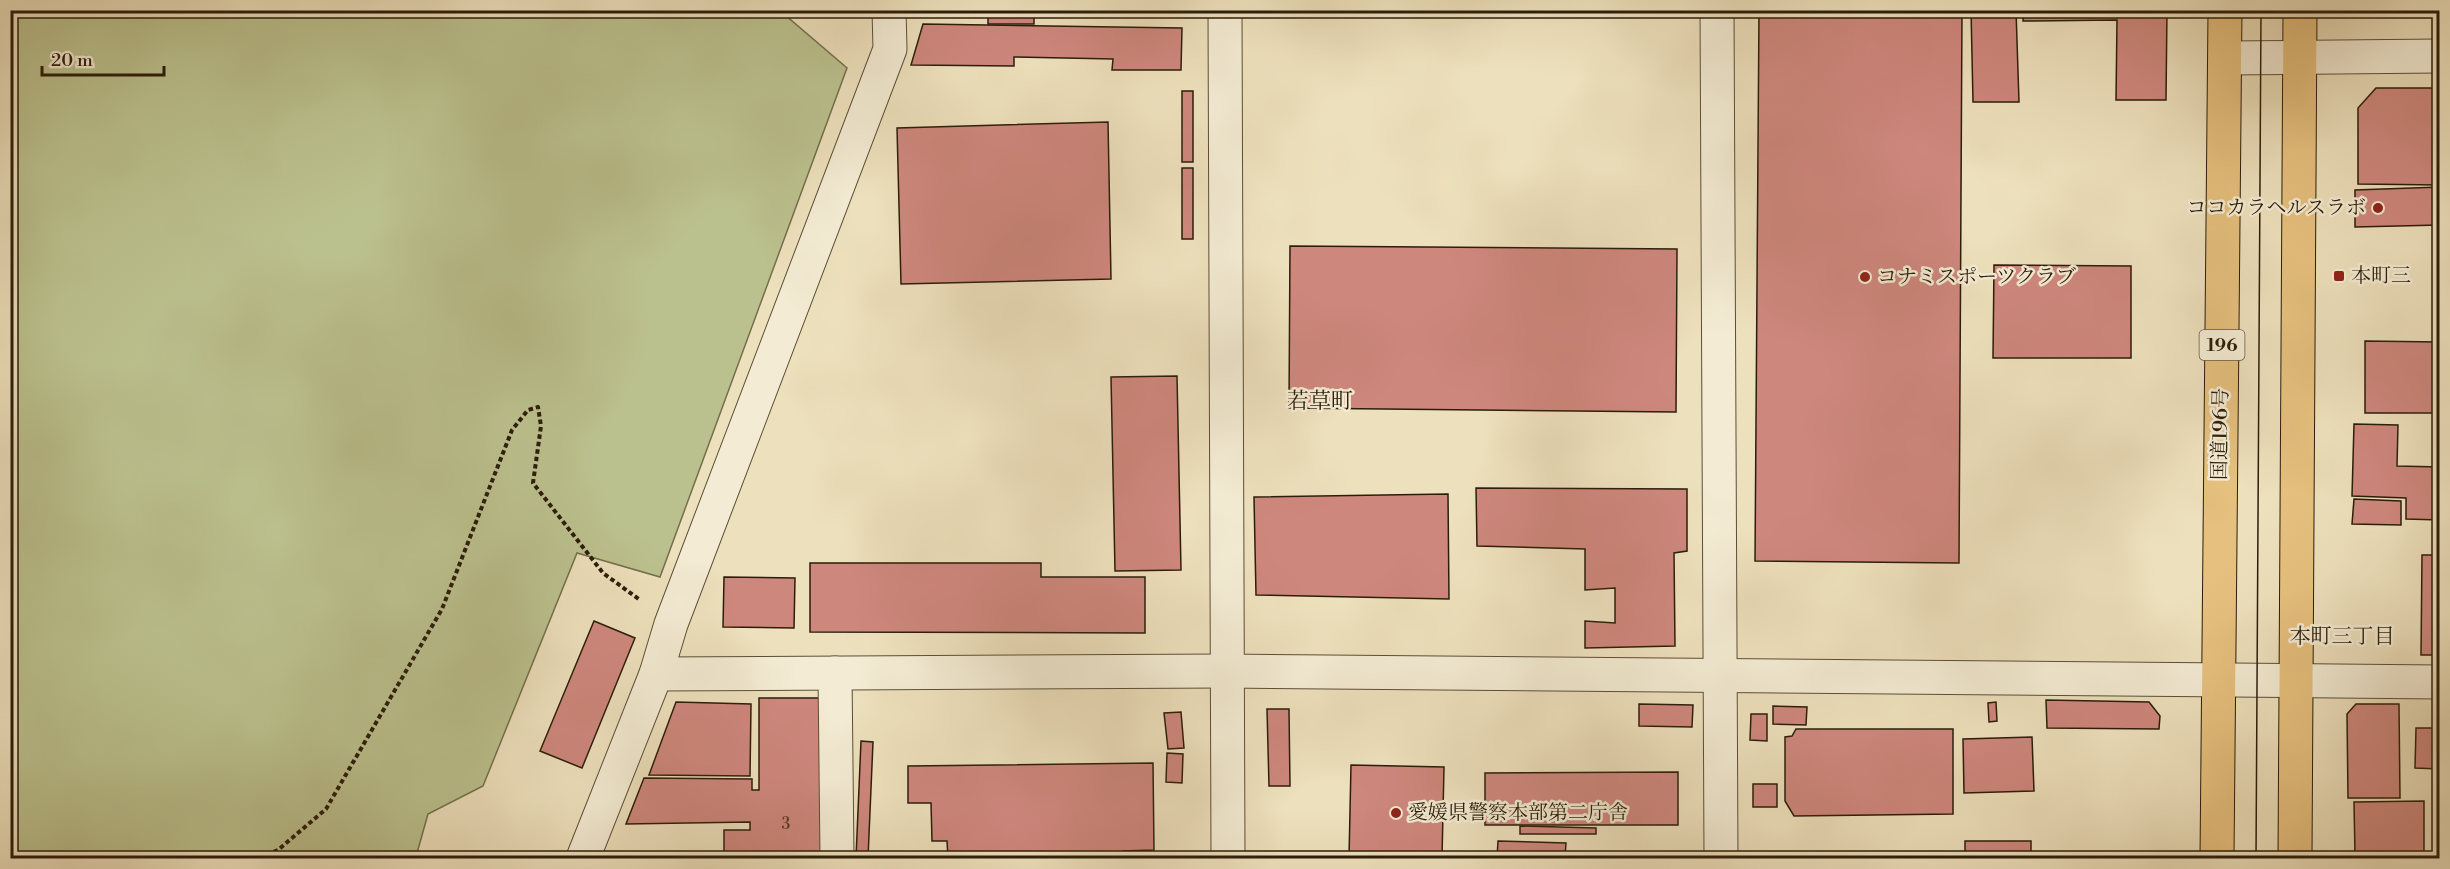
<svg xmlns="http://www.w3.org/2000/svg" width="2450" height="869" font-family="'Libre Bodoni','Noto Serif JP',serif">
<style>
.green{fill:#bbc18e;stroke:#736f4c;stroke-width:1.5}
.building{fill:#ce877d;stroke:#2b1d0a;stroke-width:1.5}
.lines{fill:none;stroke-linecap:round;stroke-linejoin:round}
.minor-casing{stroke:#5c4e36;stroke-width:35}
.highway-casing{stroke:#2b1d0a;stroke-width:35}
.path{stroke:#2b1d0a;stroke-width:4;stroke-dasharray:4.5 3;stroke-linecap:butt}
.minor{stroke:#f3ebd3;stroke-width:33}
.highway{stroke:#e6c07e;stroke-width:33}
.tram{stroke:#2b1d0a;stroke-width:1.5}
.poi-dot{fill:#8f2418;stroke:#f3ebd3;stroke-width:2}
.labels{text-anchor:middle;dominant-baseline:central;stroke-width:5;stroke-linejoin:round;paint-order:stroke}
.number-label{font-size:16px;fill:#543827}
.shield{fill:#f3ebd3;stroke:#675b46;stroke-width:1.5}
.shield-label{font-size:18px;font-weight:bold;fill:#2b1d0a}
.poi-label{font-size:20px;fill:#2b1d0a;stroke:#f3ebd3;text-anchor:start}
.street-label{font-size:20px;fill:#2b1d0a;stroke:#f3ebd3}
.neighbourhood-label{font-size:21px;fill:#2b1d0a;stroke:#f3ebd3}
.quarter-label{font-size:22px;fill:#2b1d0a;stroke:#f3ebd3}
</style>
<rect width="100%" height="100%" fill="#ede0bc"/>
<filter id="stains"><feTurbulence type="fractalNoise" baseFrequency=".00333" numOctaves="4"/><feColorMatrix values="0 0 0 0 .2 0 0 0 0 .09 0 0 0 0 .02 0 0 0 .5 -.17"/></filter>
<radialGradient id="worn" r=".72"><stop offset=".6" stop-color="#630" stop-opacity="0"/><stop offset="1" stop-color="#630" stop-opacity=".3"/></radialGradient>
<path class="green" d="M10,11H783L784,14L847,68L660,577L577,553L483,786L428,814L417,853L410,858H11Z"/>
<g class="building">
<rect x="988" y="10" width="46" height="14"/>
<path d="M1061,10H1107V16L1061,17Z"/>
<path d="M1137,10H1184V16H1136Z"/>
<path d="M1334,10H1640V14L1334,16Z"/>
<path d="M1759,10H1962L1959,563L1755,561Z"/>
<path d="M1971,10H2016L2019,102H1973Z"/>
<path d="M2024,10H2167L2166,100H2116L2117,20L2023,21Z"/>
<path d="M923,24L1182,28L1181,70H1112L1113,59L1014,57V66L911,65Z"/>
<path d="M2376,88H2440V185L2358,184V108Z"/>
<rect x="1182" y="91" width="11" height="71"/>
<path d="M1108,122L1111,279L901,284L897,128Z"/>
<rect x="1182" y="168" width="11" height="71"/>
<path d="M2440,187V225L2355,227V190Z"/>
<path d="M1290,246L1677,249L1676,412L1289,408Z"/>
<path d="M1994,265L2131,266V358H1993Z"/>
<path d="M2365,341L2440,342V413H2365Z"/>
<path d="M1177,376L1181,570L1115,571L1111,377Z"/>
<path d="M2354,424L2398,425L2397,466L2440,467V520L2406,519V498L2352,496Z"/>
<path d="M1476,488L1687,489V551L1674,553L1675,646L1585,648V621L1615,623V588L1585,590V549L1477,546Z"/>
<path d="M1448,494L1449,599L1256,595L1254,497Z"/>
<path d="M2354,499L2401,501V525L2352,524Z"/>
<path d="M2422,555H2440V655H2421Z"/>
<path d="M810,563H1041V577H1145V633L810,632Z"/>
<path d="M724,577L795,578L794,628L723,627Z"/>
<path d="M594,621L635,638L582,768L540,751Z"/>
<path d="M759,698H826L824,858H724V830H750V822L626,824L644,778L752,779V790H759Z"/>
<path d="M2046,700L2149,702L2160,716L2159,729L2047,728Z"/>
<path d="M676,702L751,704L750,776L649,775Z"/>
<path d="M1996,702L1997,721L1989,722L1988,703Z"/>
<path d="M1639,704L1693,705L1692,727L1639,726Z"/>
<path d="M2356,704H2399L2400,798H2348L2347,714Z"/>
<path d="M1773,706L1807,707L1806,725L1773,724Z"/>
<path d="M1267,709H1289L1290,786H1269Z"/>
<path d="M1181,712L1184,748L1168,749L1164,713Z"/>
<path d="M1751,714H1767V741L1750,740Z"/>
<path d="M2416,728H2440V769L2415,768Z"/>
<path d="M1796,729H1953V814L1794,816L1785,801V737L1792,736Z"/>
<path d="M2032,737L2034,791L1964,793L1963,739Z"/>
<path d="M861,741L873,742L868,858H856Z"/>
<path d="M1167,753L1183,754L1182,783L1166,782Z"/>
<path d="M1153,763L1154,850L1123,851L1124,858H948L947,841H932L931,803H908V766Z"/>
<path d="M1351,765L1444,767L1442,858H1349Z"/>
<path d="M1678,772V825H1485V773Z"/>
<rect x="1753" y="784" width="24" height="23"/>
<path d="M2424,801V853L2355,855L2354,802Z"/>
<path d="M1520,826L1596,828V834H1520Z"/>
<path d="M1498,841L1566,843L1565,858H1497Z"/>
<rect x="1965" y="841" width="66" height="17"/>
</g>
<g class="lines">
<defs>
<g id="minor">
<path d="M1225,10L1228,858"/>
<path d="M1717,10L1721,858"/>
<path d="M2226,58L2440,56"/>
<path d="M835,673L837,858"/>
<path d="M656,674L1226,671L2440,682"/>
<path d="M583,858L656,674L671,624L890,49L889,10"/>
</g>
<g id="highway">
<path d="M2217,858L2225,10"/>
<path d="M2295,858L2300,10"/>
</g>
</defs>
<use href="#minor" class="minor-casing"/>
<use href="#highway" class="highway-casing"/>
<path class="path" d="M260,858L278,850L326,809L442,609L512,430L528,410L538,407L541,426L533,483L603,573L640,600"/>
<use href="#minor" class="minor"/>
<use href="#highway" class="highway"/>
<path class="tram" d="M2256,858L2261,10"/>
</g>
<g class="poi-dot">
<circle cx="2378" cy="208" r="6"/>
<rect x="2333" y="270" width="12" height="12" rx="3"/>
<circle cx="1865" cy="277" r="6"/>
<circle cx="1396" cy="813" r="6"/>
</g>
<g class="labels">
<g class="number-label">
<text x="786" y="824">3</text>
</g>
<rect class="shield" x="2199.5" y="330" width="45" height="30" rx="4.5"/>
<g class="shield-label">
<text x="2222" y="345">196</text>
</g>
<g class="poi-label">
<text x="2366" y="208" text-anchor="end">ココカラヘルスラボ</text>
<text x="2351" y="276">本町三</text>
<text x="1877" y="277">コナミスポーツクラブ</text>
<text x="1408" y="813">愛媛県警察本部第二庁舎</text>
</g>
<g class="street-label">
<text transform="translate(2221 434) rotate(-89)">国道196号</text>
</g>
<g class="neighbourhood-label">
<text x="2342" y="637">本町三丁目</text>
</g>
<g class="quarter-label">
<text x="1320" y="401">若草町</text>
</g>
</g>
<rect width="2450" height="869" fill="none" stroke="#ede0bc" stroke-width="36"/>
<rect x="12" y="12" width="2426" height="845" fill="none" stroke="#2b1d0a" stroke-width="3"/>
<rect x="18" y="18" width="2414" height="833" fill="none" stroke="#2b1d0a" stroke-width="1.5"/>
<path d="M42 66v9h122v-9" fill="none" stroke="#2b1d0a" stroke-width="3"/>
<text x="51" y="66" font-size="18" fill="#2b1d0a" stroke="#f3ebd3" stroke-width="4.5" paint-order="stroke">20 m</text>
<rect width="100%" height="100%" filter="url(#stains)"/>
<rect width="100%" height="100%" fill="url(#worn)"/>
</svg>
